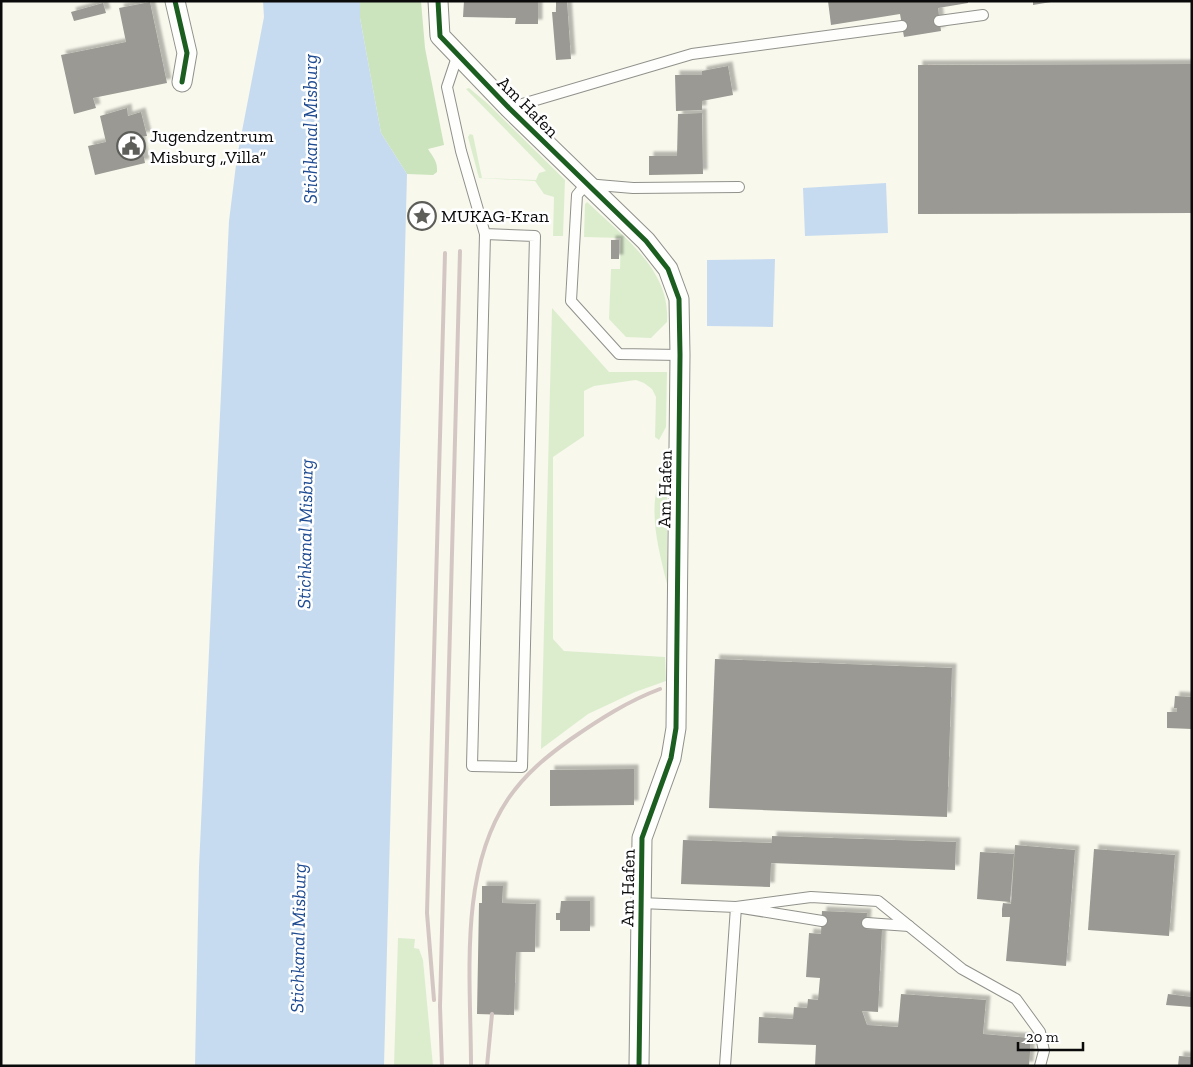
<svg xmlns="http://www.w3.org/2000/svg" width="1193" height="1067" font-family="'Zilla Slab',serif">
<style>
.green{fill:#dcedce}
.forest{fill:#cbe4bd}
.water{fill:#c6dbf0}
.building{fill:#9a9993;filter:url(#shadow)}
.lines{fill:none;stroke-linecap:round;stroke-linejoin:round}
.lane-casing{stroke:#91918c;stroke-width:12}
.street-casing{stroke:#91918c;stroke-width:21}
.lane{stroke:#fefefc;stroke-width:10}
.street{stroke:#fefefc;stroke-width:19}
.rail{stroke:#d4c7c3;stroke-width:4}
.cycleway-casing{stroke:#fff;stroke-width:8}
.cycleway{stroke:#1b5e20;stroke-width:5}
.labels{text-anchor:middle;dominant-baseline:central;stroke-width:5;stroke-linejoin:round;paint-order:stroke}
.street-label{font-size:18px;fill:#0a0a0a;stroke:#fff}
.poi-label{font-size:18px;fill:#0a0a0a;stroke:#fff;text-anchor:start}
.water-label{font-size:19px;font-style:italic;fill:#1e4b91;stroke:#fff}
</style>
<defs>
<filter id="shadow"><feDropShadow dx="4.5" dy="-4.5" stdDeviation="1" flood-color="#0004"/></filter>
</defs>
<rect width="100%" height="100%" fill="#f8f8ed"/>
<g class="green">
<path d="M469,88L487,103L565,180L563,236H553L554,197L544,194L535,181L479,178L468,137L470,134L473,135L482,178L536,180L539,173L546,171L466,89Z"/>
<path d="M587,202C621,235 671,269 667,322L651,338L626,337L609,319L611,269H620L621,238L584,237L585,204Z"/>
<path d="M552,308L609,372H667L666,427L659,440L655,437L656,397L652,389L644,383L636,380L594,386L584,391V436L553,457V639L564,651L665,657L666,681L635,692L588,714L541,749Z"/>
<path d="M667,465V584C658,547 644,499 667,465Z"/>
<path d="M398,938L415,939L414,948L419,949L423,960L433,1066H394Z"/>
</g>
<path class="forest" d="M360,1H421L425,48L444,145L428,149C433,157 438,162 437,172L433,175L407,174L381,133L360,18Z"/>
<g class="water">
<path d="M263,1H360V18L381,133L407,174L384,1066H195L199,867L229,221L237,157L264,17Z"/>
<path d="M886,183L888,233L805,236L803,188Z"/>
<path d="M775,259L773,327L707,326V260Z"/>
</g>
<g class="building">
<path d="M464,1H538V24H515L516,18L463,17Z"/>
<path d="M556,1H567L571,59L556,60L552,12H556Z"/>
<path d="M828,1H968V3L938,8L941,31L904,37L900,14L831,25Z"/>
<path d="M1033,1H1051V2L1033,5Z"/>
<path d="M150,2L167,83L93,98L96,108L74,114L61,55L126,42L119,8Z"/>
<path d="M103,3L106,13L74,21L71,12Z"/>
<path d="M1192,64V213L918,214V65Z"/>
<path d="M728,66L733,95L702,101V110L676,111L675,75H702V71Z"/>
<path d="M127,108L128,116L141,112L147,136L140,137L145,163L95,175L88,146L106,142L100,116Z"/>
<path d="M702,113L703,174L649,175V156H677L678,114Z"/>
<rect x="611" y="240" width="8" height="19"/>
<path d="M715,659L952,668L947,817L709,808Z"/>
<path d="M1175,696L1192,697V729L1167,728V712H1177V708H1174Z"/>
<path d="M634,769V805L550,806V770Z"/>
<path d="M772,836L956,842L955,870L771,863L770,887L681,884L683,840L772,843Z"/>
<path d="M1015,845L1075,850L1066,966L1006,961L1010,917H1002V909L1003,903L1011,904Z"/>
<path d="M1094,849L1175,855L1169,936L1088,930Z"/>
<path d="M980,852L1014,854L1010,902L977,899Z"/>
<path d="M482,886H503L502,903L536,904L535,952H516L514,1015L477,1014L479,903H482Z"/>
<path d="M561,901H590V931H560V920H556V913H560Z"/>
<path d="M822,911L867,913L866,929L882,930L878,1012L862,1011L867,1025L898,1027L901,994L986,1000L983,1034L1031,1038L1029,1066H815L816,1045L758,1043L759,1017L793,1019L794,1007L807,1008L808,999L818,1000L820,978L806,977L809,933L821,934Z"/>
<path d="M1168,994L1192,997V1007L1166,1005Z"/>
<path d="M1179,1056L1192,1057V1066H1178Z"/>
</g>
<g class="lines">
<defs>
<g id="lane">
<path d="M939,21L983,15"/>
<path d="M458,54L447,87L461,151L485,234L472,766L522,767L535,236L485,234"/>
<path d="M509,108L692,54L902,26"/>
<path d="M680,355L619,354L571,301L577,195L586,184L633,188L739,187"/>
<path d="M641,903L736,907L725,1066"/>
<path d="M822,921L736,907L811,897L878,901L962,969L1016,999L1040,1032L1044,1051L1040,1066"/>
<path d="M867,923L909,926"/>
</g>
<g id="street">
<path d="M175,1L187,53L182,82"/>
<path d="M438,1L440,36L509,108L646,241L668,269L679,299L680,355L676,728L671,758L642,838L639,1066"/>
</g>
</defs>
<use href="#lane" class="lane-casing"/>
<use href="#street" class="street-casing"/>
<use href="#lane" class="lane"/>
<use href="#street" class="street"/>
<g class="rail">
<path d="M434,1000L427,913L445,253"/>
<path d="M442,1066L440,1006L460,251"/>
<path d="M471,1066C471,980 458,873 508,799C525,774 547,756 571,739C600,719 628,701 660,689"/>
<path d="M487,1066L492,1014"/>
</g>
<defs>
<g id="cycleway">
<path d="M175,1L187,53L182,82"/>
<path d="M438,1L440,36L509,108L646,241L668,269L679,299L680,355L676,728L671,758L642,838L639,1066"/>
</g>
</defs>
<use href="#cycleway" class="cycleway-casing"/>
<use href="#cycleway" class="cycleway"/>
</g>
<defs>
<symbol id="civic-ring" viewBox="-11 -11 22 22"><circle r="9.5" fill="#fff" stroke="#5d5d59" stroke-width="1.5"/><path d="M-.6-6.5H3V-4.5H.6V-3L4-1V1h2V6H-6V1h2V-1L-.6-3ZM-1.2 2.5V6h2.4V2.5Z" fill="#5d5d59"/></symbol>
<symbol id="sight-ring" viewBox="-11 -11 22 22"><circle r="9.5" fill="#fff" stroke="#5d5d59" stroke-width="1.5"/><path d="M0-6L1.8-2.2L6-1.7L2.9 1.2L3.7 5.4L0 3.3L-3.7 5.4L-2.9 1.2L-6-1.7L-1.8-2.2Z" fill="#5d5d59"/></symbol>
</defs>
<g fill-rule="evenodd">
<use href="#civic-ring" x="115" y="130" width="32" height="32"/>
<use href="#sight-ring" x="406" y="200" width="32" height="32"/>
</g>
<g class="labels">
<g class="street-label">
<text transform="translate(528 107) rotate(45)">Am Hafen</text>
<text transform="translate(665 489) rotate(-89)">Am Hafen</text>
<text transform="translate(628 888) rotate(-89)">Am Hafen</text>
</g>
<g class="poi-label">
<text x="150" y="136">Jugendzentrum<tspan x="150" dy="21">Misburg „Villa“</tspan></text>
<text x="441" y="216">MUKAG-Kran</text>
</g>
<g class="water-label">
<text transform="translate(310 129) rotate(-90)">Stichkanal Misburg</text>
<text transform="translate(305 534) rotate(-89)">Stichkanal Misburg</text>
<text transform="translate(298 938) rotate(-89)">Stichkanal Misburg</text>
</g>
</g>
<rect width="1193" height="1067" fill="none" stroke="#0a0a0a" stroke-width="5"/>
<path d="M1018 1042v8h65v-8" fill="none" stroke="#0a0a0a" stroke-width="2.5"/>
<text x="1026" y="1042" font-size="15" fill="#0a0a0a" stroke="#ffffff" stroke-width="4" paint-order="stroke">20 m</text>
</svg>
